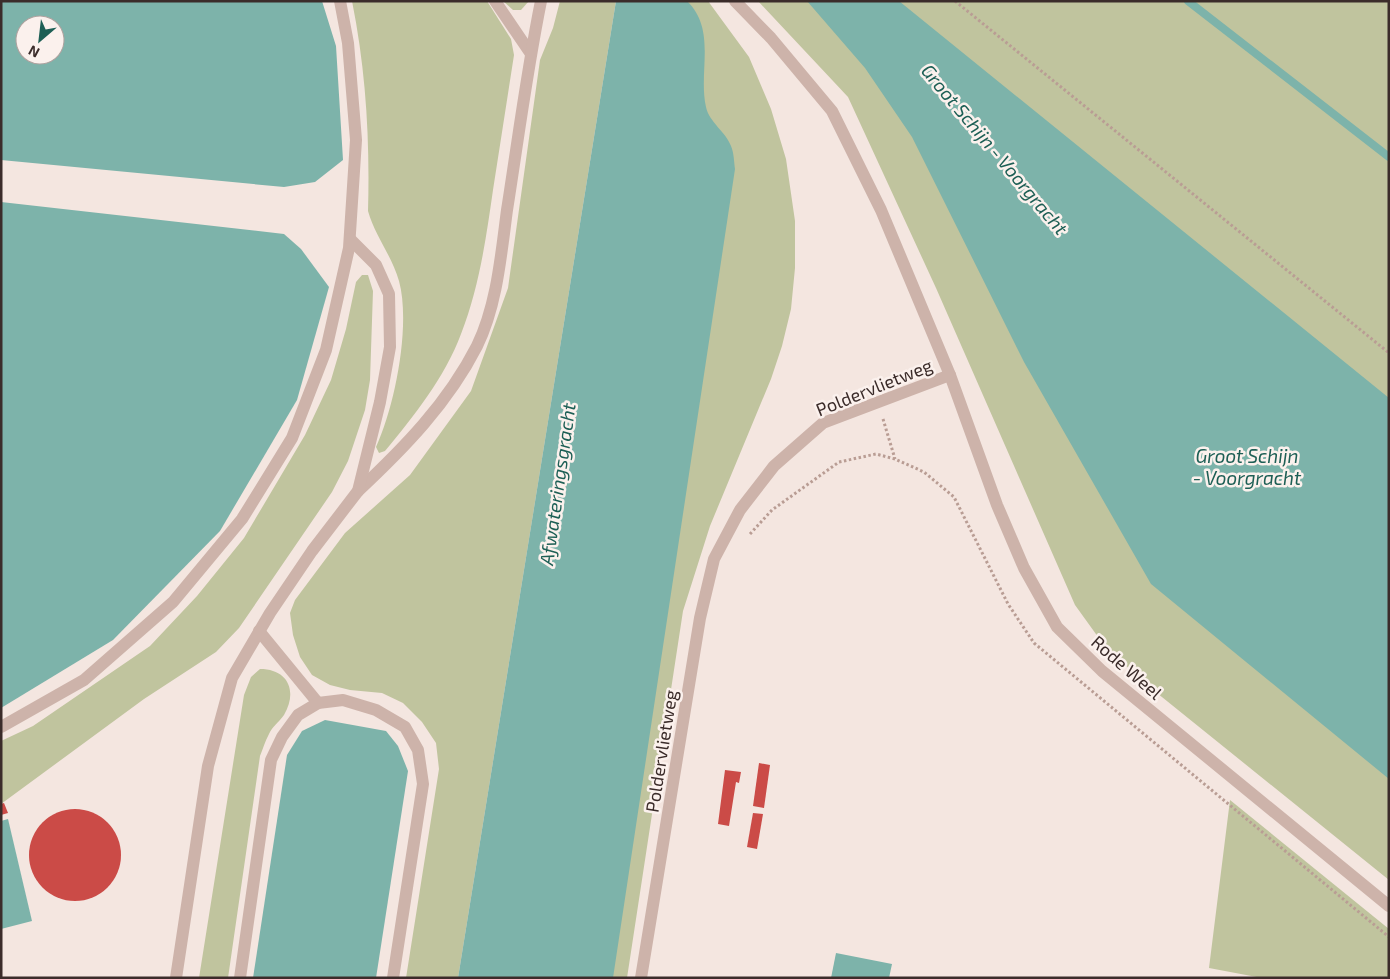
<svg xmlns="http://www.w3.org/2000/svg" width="1390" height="979" font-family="'Exo 2',sans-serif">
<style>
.green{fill:#c0c49e}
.water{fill:#7db3aa;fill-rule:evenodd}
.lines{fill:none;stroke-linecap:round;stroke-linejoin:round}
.stream{stroke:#7db3aa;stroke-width:8}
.building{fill:#cb4b47}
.path{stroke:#b99d94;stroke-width:3;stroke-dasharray:2.5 2.5;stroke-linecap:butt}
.lane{stroke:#cdb3aa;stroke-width:12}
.street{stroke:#cdb3aa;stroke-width:12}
.labels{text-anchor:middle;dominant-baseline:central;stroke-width:5;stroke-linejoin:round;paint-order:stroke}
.street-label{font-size:18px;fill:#3b2c2a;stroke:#fbf1ed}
.water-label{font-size:19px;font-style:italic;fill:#1d5f55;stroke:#fbf1ed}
</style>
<rect width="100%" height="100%" fill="#f4e6e0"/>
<g class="green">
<path d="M352,1H487L511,39L514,55C507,100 500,145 493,190C486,239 479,288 461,334C445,377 414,416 385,451L379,453L376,447C395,406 411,325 399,281C392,256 375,236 368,211C370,140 366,71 352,1Z"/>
<path d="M503,1H529L521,10H513Z"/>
<path d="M560,1H616L458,978H406L439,769L436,743L422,722L403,703L382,693L350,690L330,685L312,675L300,657L293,635L290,613L295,600L345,533L410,475L471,391L508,288L540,60L553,28Z"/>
<path d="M665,1H708L749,57L771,109L786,159L795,221V268L791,309L782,346L771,379L710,526L683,611L627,978H532Z"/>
<path d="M758,1H1389V880L1152,689L1106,648L1075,605L936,288L848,97Z"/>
<path d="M362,275H368L373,291L370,380L365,410L348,461L332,492L239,628L216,652L144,699L1,804V741L33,726L150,646L197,596L244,538L305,435L331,380L346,329L356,282Z"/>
<path d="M260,669C288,669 298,691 284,715C279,722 272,727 269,734C265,741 263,749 260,756L228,978H199L244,695L251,677Z"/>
<path d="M1230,800L1389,929V978H1262L1209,968Z"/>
</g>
<g class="water">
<path d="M1,1H322L336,46L343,160L315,182L284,187L1,160ZM25,25H55V55H25Z"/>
<path d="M616,1H687C717,30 698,72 706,107C709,122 726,132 731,146C734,153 734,162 735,169L613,978H458Z"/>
<path d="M807,1H899L1389,398V779L1151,584L1024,362L912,137L865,68Z"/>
<path d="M1,202L284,234L301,249L329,287L297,400L220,531L113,640L1,708Z"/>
<path d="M325,720L386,731L398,746L408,771L376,978H253L287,755L302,731Z"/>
<path d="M8,819L32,921L1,929V821Z"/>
<path d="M836,953L892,964L889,978H831Z"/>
</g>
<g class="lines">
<path class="stream" d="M1188,1L1389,157"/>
</g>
<g class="building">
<path d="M759,763L770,765L764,808L753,806Z"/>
<path d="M725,770L741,772L739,783L736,782L729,826L718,824Z"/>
<path d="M4,803L8,813L1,815V804Z"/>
<circle cx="75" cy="855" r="46"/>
<path d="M753,813L763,814L757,849L747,847Z"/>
</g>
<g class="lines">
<g class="path">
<path d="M955,1L1389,353"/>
<path d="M883,419L895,459"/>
<path d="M750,534L772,510L839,462L876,454L895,459L924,472L954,497L1008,604L1034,643L1389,937"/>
</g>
<g class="lane">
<path d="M495,1L531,54"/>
<path d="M358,491C404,448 448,403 477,346C497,305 501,255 507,210C518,140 527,70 541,1"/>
<path d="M259,631L318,703"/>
<path d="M1,727L84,680L173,602L242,519L292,438L326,350L349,248L356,140L348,43L340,1"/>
<path d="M176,978L208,766L232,678L270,613L312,551L358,491L380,402L390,347L389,294L376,265L350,239"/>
<path d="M240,978L271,760L282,737L298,715L318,703L343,700L376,710L405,727L418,750L423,784L393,978"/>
</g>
<g class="street">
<path d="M950,375L997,505L1024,568L1057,627L1102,671L1389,906"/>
<path d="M641,978L700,618L714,559L740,510L774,466L823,423L950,375L881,210L832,111L771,38L735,1"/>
</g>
</g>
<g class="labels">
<g class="street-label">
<text transform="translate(874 387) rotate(-22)">Poldervlietweg</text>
<text transform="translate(1127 667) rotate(41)">Rode Weel</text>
<text transform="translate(661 751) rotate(-81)">Poldervlietweg</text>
</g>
<g class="water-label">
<text transform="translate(995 149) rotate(50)">Groot Schijn - Voorgracht</text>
<text x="1247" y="455">Groot Schijn<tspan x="1247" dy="22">- Voorgracht</tspan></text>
<text transform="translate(557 484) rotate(-82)">Afwateringsgracht</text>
</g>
</g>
<rect width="1390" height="979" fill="none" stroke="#3b2c2a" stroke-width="5"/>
<g transform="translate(40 40) rotate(208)"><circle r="24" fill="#fbf1ed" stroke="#aea29f"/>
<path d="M0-4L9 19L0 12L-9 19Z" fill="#1d5f55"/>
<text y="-8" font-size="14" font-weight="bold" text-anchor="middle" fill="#3b2c2a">N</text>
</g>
</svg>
